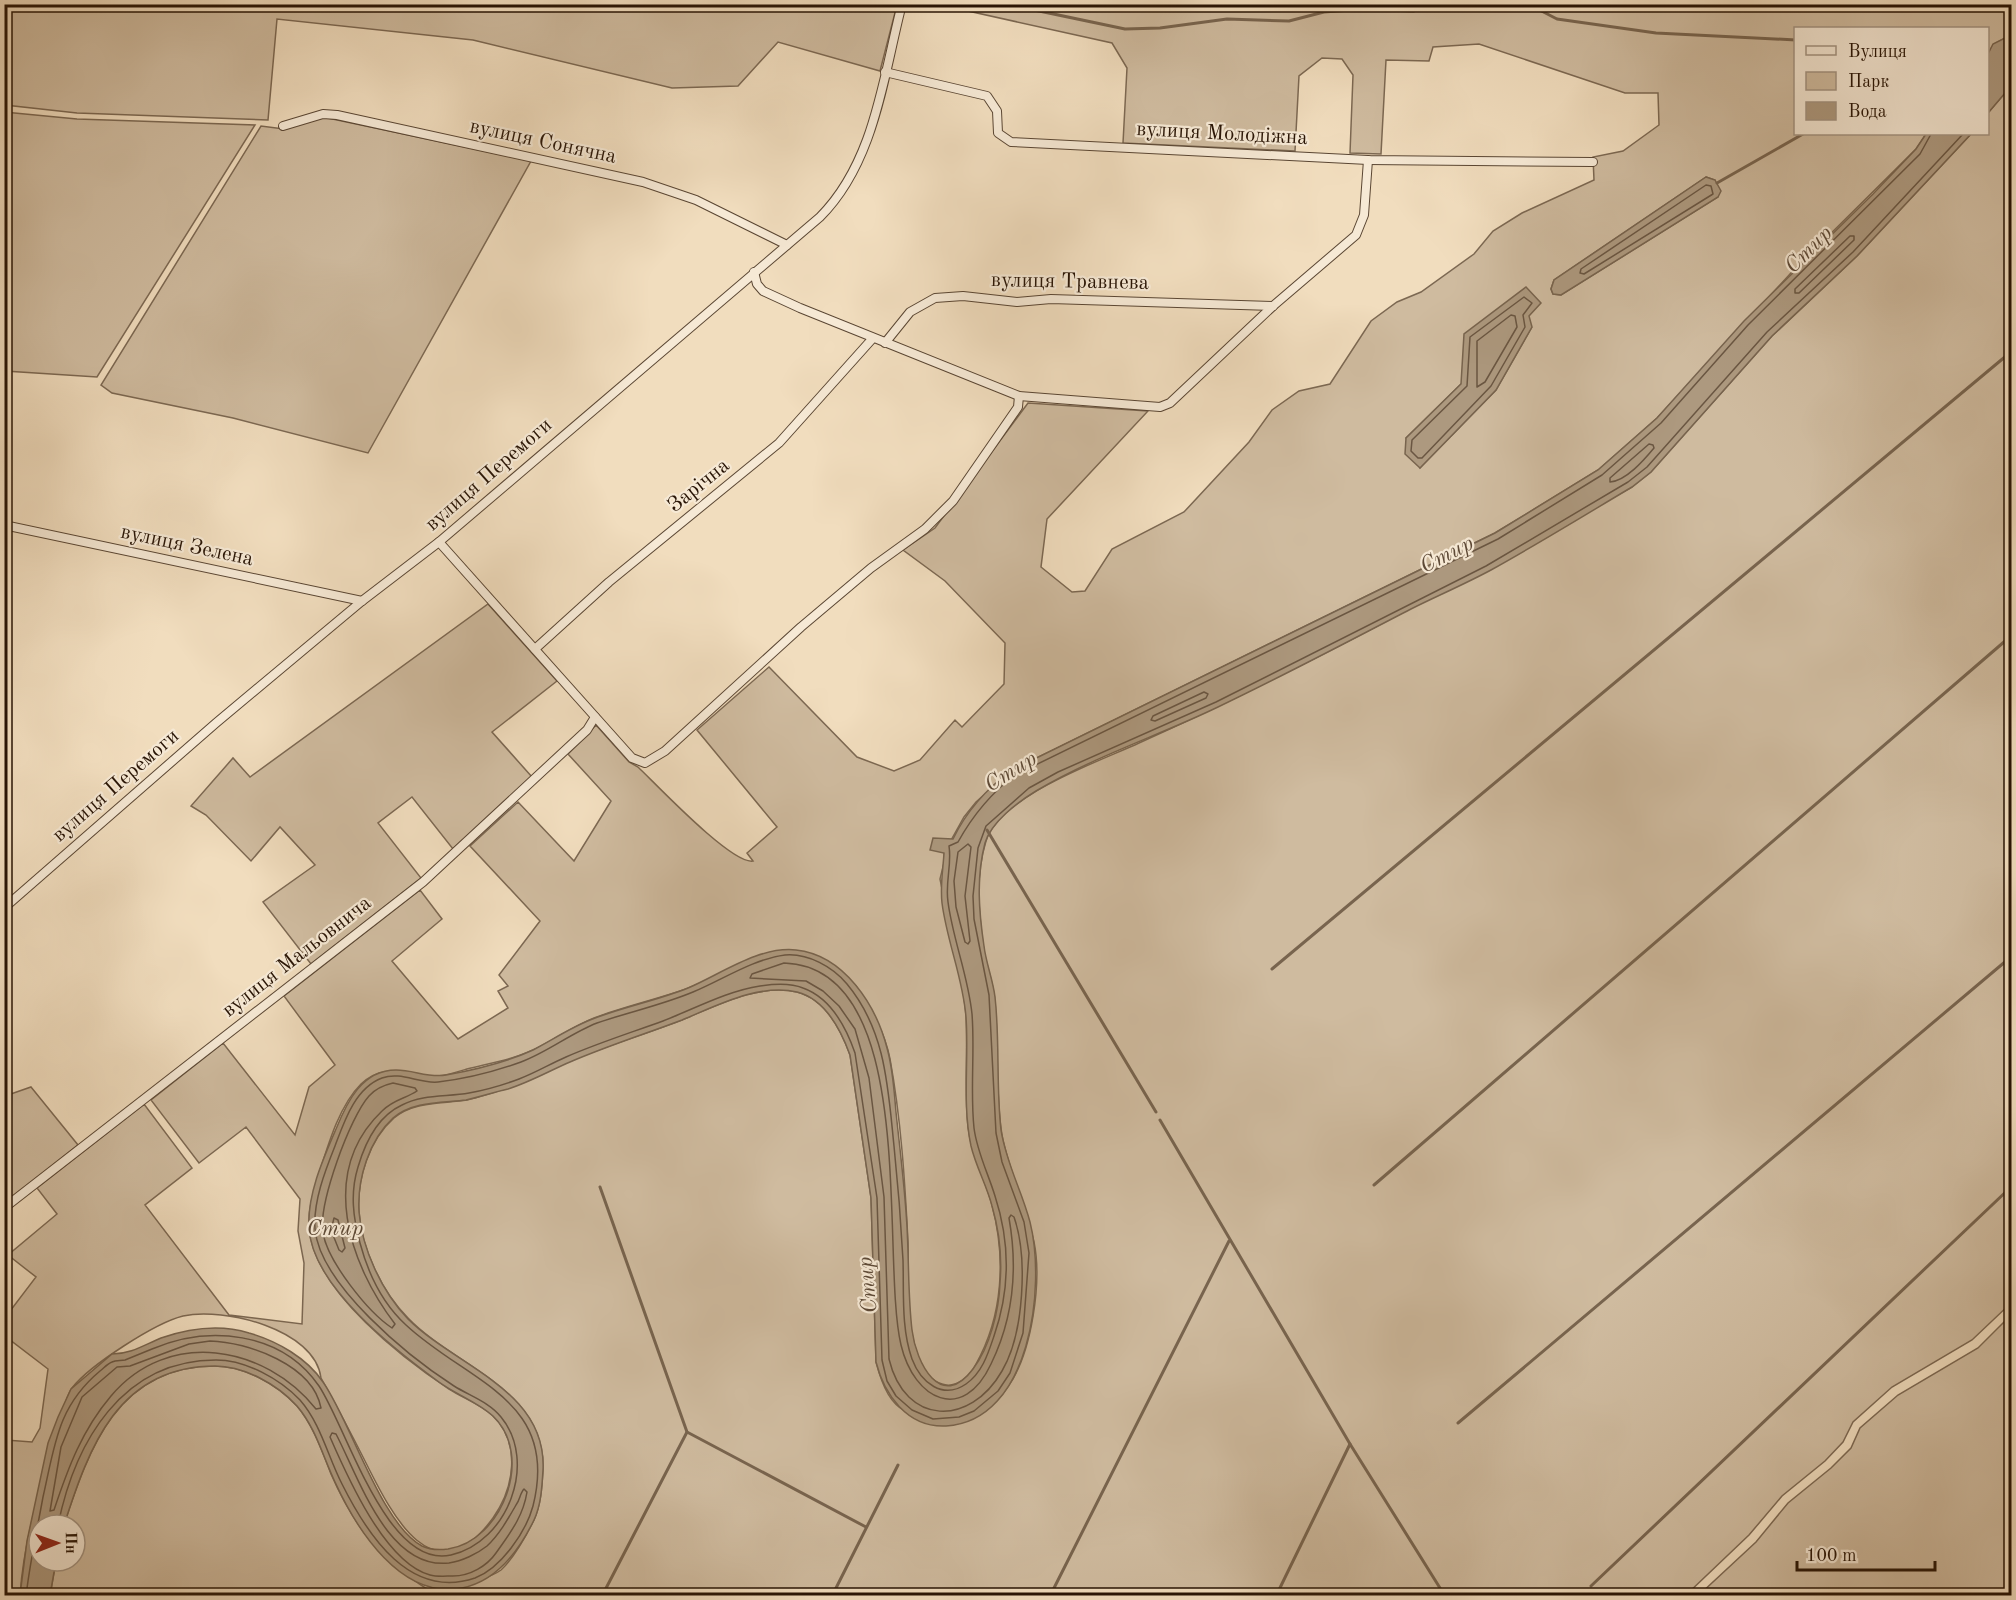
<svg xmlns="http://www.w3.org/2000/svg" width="2016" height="1600" font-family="'Old Standard TT',serif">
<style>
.green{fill:#cfbb9f;stroke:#7c6852;stroke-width:1.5;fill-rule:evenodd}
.water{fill:#ad997f;stroke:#78644e;stroke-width:1.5}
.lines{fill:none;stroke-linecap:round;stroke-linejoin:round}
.shore{stroke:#6a5642;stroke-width:1.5}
.stream{stroke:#78644e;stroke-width:3}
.minor-casing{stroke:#5a4633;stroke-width:10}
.minor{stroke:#f6e9d5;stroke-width:8}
.labels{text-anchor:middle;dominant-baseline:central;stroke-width:4.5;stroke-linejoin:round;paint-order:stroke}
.street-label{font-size:21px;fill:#281405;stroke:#f6e9d5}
.water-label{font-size:22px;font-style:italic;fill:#5d4936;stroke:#f6e9d5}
</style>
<rect width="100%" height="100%" fill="#f1ddbe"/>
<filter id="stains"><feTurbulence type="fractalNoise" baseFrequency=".00333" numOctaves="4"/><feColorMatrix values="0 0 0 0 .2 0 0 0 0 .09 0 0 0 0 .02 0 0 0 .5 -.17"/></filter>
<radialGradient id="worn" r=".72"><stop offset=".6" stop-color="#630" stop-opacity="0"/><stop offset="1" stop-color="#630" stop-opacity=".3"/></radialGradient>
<g class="green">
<path d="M4,5L5,4L897,5L880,71L778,42L738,86L672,88L473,40L277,19L268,120L77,113L5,105Z"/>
<path d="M941,5H2011V35L1994,44L1988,54V28H1796V134H1926L1916,149L1790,274L1657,418L1598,470L1495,533L1012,770L976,802L964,817L944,853L945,859L940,879C949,924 962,970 966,1016C968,1053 964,1090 968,1127C971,1155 985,1178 992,1205C1006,1258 1003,1316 976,1364C970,1376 956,1389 942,1384C929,1380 922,1368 918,1356C905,1321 909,1278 908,1242C905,1182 901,1119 890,1059C885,1032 871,1009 856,986L757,957C732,968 708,981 683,990C654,1000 623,1007 594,1018C574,1026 557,1038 539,1047C517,1059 491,1063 467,1069C454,1073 439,1078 424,1076C400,1073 382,1064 361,1084C339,1106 328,1145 319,1174C313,1193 306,1215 310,1235C320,1294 402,1358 449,1389C463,1398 480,1404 492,1415C522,1443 514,1488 493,1518C433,1600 391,1513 365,1461C351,1433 336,1405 321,1378C315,1329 224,1307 183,1316C155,1323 90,1365 72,1388C65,1397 63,1415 59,1426C42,1482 24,1537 20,1595H5V1443L6,1440L32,1442L40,1428L48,1369L5,1336L4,1319L36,1277L8,1255L57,1214L37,1188L144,1104L192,1168L145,1205L229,1315L302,1324L304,1263L298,1231L300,1199L246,1127L199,1163L151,1100L223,1043L295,1135L309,1087L335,1065L284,996L420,890L442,919L392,961L458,1039L508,1008L498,991L508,986L499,975L540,921L470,846L518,802L574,861L611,801L568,754L596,725L629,762L638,767C656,784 732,865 753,861L747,853L777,827L697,730L769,667L857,757L894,771L920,760L955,720L962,727L1004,684L1005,643L945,581L903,550L935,528L1028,403L1148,411L1047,519L1041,567L1072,592L1085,591L1112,549L1184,512L1249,442L1272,410L1299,391L1330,384L1371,321L1397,302L1421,292L1474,254L1493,231L1522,213L1594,180L1593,157L1623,151L1659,125L1658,93H1625L1479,44L1433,47L1429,61L1386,60L1381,154L1350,153L1353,75L1342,59L1322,58L1299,76L1295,151L1123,143L1127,68L1112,43ZM1706,177L1715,180L1718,197L1561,295L1553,294L1551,289L1554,280ZM1532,327L1496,390L1420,468L1406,438L1461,384Z"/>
<path d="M2011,86V1303L1972,1340L1892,1387L1853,1422L1843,1442L1825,1461L1782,1496L1749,1535L1686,1595L50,1596L56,1561H75V1525H64C89,1448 118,1366 214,1366C244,1366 277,1384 297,1406C313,1425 322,1451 331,1474C348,1513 372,1551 407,1575C413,1579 422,1587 428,1589C440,1593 459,1589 470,1584C479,1580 493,1576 501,1570C514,1558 526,1536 534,1520C541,1505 542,1487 543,1470C546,1389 455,1367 408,1318C382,1292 361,1248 359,1211C357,1179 369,1140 394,1118C414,1101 442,1104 467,1100C480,1097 494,1092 508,1088C530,1082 549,1070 570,1061C607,1046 645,1034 682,1020C716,1006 759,983 797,992C825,999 841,1030 850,1055L871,1198L876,1362C892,1423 914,1417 970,1416C985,1416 1001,1397 1009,1385C1032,1352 1042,1281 1034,1242C1026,1205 1009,1172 1002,1135C995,1092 999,1046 995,1002C994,984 987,968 984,951C979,916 975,876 986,841C1001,795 1098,762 1139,743C1308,667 1470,577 1632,487L1651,472L1772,336L1857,256L1971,134H1988V113Z"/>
<path d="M4,112L77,119L255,125L97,377L5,371Z"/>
<path d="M323,117L531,161L368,453L233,418L112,393L101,385L261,126L284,129Z"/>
<path d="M488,604L557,681L492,732L532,777L453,849L412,797L378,823L421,878L311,964L263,902L315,865L280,827L251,861L206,815L191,806L233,758L250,777Z"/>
<path d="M31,1087L78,1145L5,1203V1096Z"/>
<path d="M2011,1315V1595H1699L1756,1542L1788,1503L1831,1468L1851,1448L1860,1428L1898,1395L1978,1348Z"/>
</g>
<g class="water">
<path d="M2011,35V86L1988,113V54L1993,44Z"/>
<path d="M1926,134H1971L1857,256L1772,336L1651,472L1632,487C1585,515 1538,544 1491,570C1465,584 1437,596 1411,609C1347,642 1283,676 1218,707C1158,736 1093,757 1036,791C1018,802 991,822 985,843C976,877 979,913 984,946C986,963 993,980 995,997C1000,1041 996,1086 1001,1130C1006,1163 1022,1191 1030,1222C1046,1286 1031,1421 946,1426C907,1428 884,1394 876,1362L871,1198L850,1055C841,1030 825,999 797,992C759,983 716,1006 682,1020C645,1034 607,1046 570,1062C549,1071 530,1082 508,1089C494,1092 480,1097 466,1100C442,1103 413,1101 393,1118C369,1140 357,1179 359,1212C362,1249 382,1292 408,1319C456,1367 547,1390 543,1470C542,1487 541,1505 534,1520C519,1551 497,1581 462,1588C401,1600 357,1530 335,1482C323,1457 316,1428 297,1406C277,1384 244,1366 215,1366C118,1366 89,1447 64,1525H39V1561H56L50,1595H20L27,1541L48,1443L58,1417L71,1389L112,1354C131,1354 144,1345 161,1338C190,1328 220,1324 249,1333C277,1341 307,1358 323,1382C351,1422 381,1524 422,1546C430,1550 440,1550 448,1549C502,1541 535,1456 493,1416C478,1402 455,1394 439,1382C395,1350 312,1286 309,1228C307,1195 323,1159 336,1129C347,1102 362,1070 396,1070C414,1070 428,1078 446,1075C474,1070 507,1062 533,1050C552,1040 570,1028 590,1020C622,1007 656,1001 688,988C721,974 759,946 796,950C844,955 876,1005 887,1048C893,1069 894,1090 896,1112C900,1150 905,1189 907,1227C909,1262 908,1296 912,1330C916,1363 941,1412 973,1369C990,1347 999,1310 1000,1283C1002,1259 999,1230 992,1206C987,1186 976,1167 971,1146C962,1104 969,1059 966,1017C963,978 947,942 942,903C940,885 943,870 944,853L930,850L933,838L953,839C967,810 986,789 1012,770L1495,533L1598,470L1657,418L1744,321L1873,194L1916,149Z"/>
<path d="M1706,177L1715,180L1721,191L1718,197L1561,295L1553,294L1551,289L1554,280Z"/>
<path d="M1526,287L1541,303L1529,316L1532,327L1496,390L1420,468L1405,454L1406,438L1461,384L1464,334Z"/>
</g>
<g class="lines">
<g class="shore">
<path d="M1706,185L1711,186L1713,194L1584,274L1580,273L1581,269Z"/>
<path d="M1850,236H1854V240L1799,293H1795V289Z"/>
<path d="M1524,297L1532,303L1523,315L1525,327L1491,386L1422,458H1418L1411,451L1412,440L1467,386L1470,337Z"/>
<path d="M1511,315L1515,316L1517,327L1485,382L1477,387V341Z"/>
<path d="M1649,444L1653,445L1654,448C1644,460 1626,481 1610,482V478Z"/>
<path d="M1204,692L1208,694L1206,698L1155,721L1151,720L1153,716Z"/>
<path d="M968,844L971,847L965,896L970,941L968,944L965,942L956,907L954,881L958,852Z"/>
<path d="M784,963C921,967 880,1256 901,1345C914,1400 963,1424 991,1364C1014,1317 1018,1269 1009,1218L1011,1215L1014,1217C1028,1257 1024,1334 1002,1371C970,1427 905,1426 889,1359L884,1197L869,1078L855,1029L839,1006L823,991L806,981L750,978L752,974Z"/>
<path d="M393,1083L415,1088L417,1091C405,1099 394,1099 382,1111C318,1172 349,1264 395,1324L392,1328C368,1312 328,1262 323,1233C318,1204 350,1117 369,1096C376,1088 384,1085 393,1083Z"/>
<path d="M334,1218L338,1220L345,1248L342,1252L339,1250L331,1230Z"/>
<path d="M210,1341C248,1342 313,1365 321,1408L316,1409C265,1345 168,1328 111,1396C82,1430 68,1468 54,1510L50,1511L61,1447L82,1397L117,1367L130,1366L189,1344Z"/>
<path d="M332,1433L336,1434C359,1478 388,1570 449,1563C462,1561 477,1554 487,1546C499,1535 508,1519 516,1505C520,1500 520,1493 524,1489L527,1492C523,1517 510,1533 496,1553C487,1566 470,1576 453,1576C446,1576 437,1577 430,1575C385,1563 347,1476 330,1437Z"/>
<path d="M58,1525C75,1442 122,1360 216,1360C246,1360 280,1379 300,1400C321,1424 328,1457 342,1484C368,1536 410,1600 475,1578C501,1568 526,1532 533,1506C560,1399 468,1383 406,1325C383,1304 368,1273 360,1243C353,1217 350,1193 358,1167C365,1143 378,1116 402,1105C422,1094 447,1097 469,1093C486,1090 503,1085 519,1079C535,1073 550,1064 566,1057C598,1043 630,1033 663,1021C694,1009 727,991 760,986C773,984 791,983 803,988C831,998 846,1027 855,1053L877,1198L882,1360L887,1381L896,1396L912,1410L933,1419L959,1417L974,1411L998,1391L1010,1373L1023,1333L1029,1253L1024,1222L1002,1162L996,1133L989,995L974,919L973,896L978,848L986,826L1029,788L1058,772L1216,702L1486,566L1628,482L1647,467L1767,332L1853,252L1963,134"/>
<path d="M26,1596C30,1562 37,1530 43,1497C55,1445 57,1407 100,1371C104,1368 107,1364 112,1362C116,1360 121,1361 125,1360C130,1358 147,1351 152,1349C208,1325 281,1331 319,1386C347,1428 387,1570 451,1555C508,1542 538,1462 501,1417C489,1402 470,1396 454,1386C409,1357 320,1285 315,1229C313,1202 325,1171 335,1146C344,1122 355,1088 382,1078C401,1071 419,1084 438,1082C464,1079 496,1071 521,1062C548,1052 571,1033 597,1023C629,1012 662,1005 693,992C722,980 753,959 785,955C808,953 833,967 847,984C886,1031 888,1088 894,1146C898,1184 901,1222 903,1260C904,1292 901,1328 912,1359C921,1383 943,1400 966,1384C982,1373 988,1354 994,1336C1010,1290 1010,1242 995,1196C988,1173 977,1152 974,1128C970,1090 975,1052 972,1014C968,975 953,940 948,902C945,882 952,865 949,846L958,842C973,815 990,794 1015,775L1498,539L1602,475L1661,423L1748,325L1920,154L1931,134"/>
</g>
<g class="stream">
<path d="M1006,4L1125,29L1160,28L1227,19L1289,21L1324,12L1364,9L1413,11L1442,4"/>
<path d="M1528,4L1557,19L1656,33L1796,40"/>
<path d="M1717,183L1803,134"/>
<path d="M987,830L1156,1112"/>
<path d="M1272,969L2012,351"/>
<path d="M1160,1120L1350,1444L1445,1596"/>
<path d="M1374,1185L2012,635"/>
<path d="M600,1187L687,1432L866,1527"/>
<path d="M1458,1423L2012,956"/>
<path d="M1591,1586L2012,1186"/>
<path d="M602,1596L687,1432"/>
<path d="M832,1596L898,1465"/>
<path d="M1050,1596L1229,1241"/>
<path d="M1276,1596L1350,1444"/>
</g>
<defs>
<g id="minor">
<path d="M885,72L987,96L997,111L998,133L1011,142L1368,160L1593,162"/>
<path d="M283,126L323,114L337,115L643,182L696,200L787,245"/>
<path d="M754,272L757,284L763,291L800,308L1019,396L1160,407L1170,403L1273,306L1356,235L1364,215L1368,160"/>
<path d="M885,343L910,312L935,298L963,296L1017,302L1051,299L1273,306"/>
<path d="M4,525L362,601"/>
<path d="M439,542L632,758L645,763L665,751L801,627L871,568L925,529L953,501L1018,407L1019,396"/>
<path d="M535,649L609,582L779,443L873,338"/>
<path d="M4,908L216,723L362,601L439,542L820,217C875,162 883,77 902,4"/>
<path d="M4,1208L423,882L587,730L595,717"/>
</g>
</defs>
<use href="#minor" class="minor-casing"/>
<use href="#minor" class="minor"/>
</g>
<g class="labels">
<g class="street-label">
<text transform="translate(1222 134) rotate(3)">вулиця Молодіжна</text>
<text transform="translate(543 142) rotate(12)">вулиця Сонячна</text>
<text transform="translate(1070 282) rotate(1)">вулиця Травнева</text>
<text transform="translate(489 475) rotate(-41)">вулиця Перемоги</text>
<text transform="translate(699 486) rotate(-39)">Зарічна</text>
<text transform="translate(187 546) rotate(12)">вулиця Зелена</text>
<text transform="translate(116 786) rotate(-41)">вулиця Перемоги</text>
<text transform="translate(297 957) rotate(-38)">вулиця Мальовнича</text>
</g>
<g class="water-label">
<text transform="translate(1809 250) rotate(-45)">Стир</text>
<text transform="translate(1447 555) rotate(-27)">Стир</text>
<text transform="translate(1011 772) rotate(-32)">Стир</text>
<text x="335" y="1229">Стир</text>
<text transform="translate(868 1285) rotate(-95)">Стир</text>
</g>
</g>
<rect width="2016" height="1600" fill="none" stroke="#f1ddbe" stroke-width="24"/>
<rect x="6" y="6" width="2004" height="1588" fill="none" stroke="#281405" stroke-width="3"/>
<rect x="12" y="12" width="1992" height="1576" fill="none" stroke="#281405" stroke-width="1.5"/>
<rect x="1794" y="27" width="195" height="108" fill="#f6e9d5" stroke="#a49482" stroke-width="1.5"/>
<rect x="1806" y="46" width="30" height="9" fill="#f6e9d5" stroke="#a49482" stroke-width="1.5"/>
<text x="1848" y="57" font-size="18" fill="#281405">Вулиця</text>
<rect x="1806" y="72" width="30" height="18" fill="#cfbb9f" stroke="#a49482" stroke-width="1.5"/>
<text x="1848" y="87" font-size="18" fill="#281405">Парк</text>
<rect x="1806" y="102" width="30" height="18" fill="#ad997f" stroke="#a49482" stroke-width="1.5"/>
<text x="1848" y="117" font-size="18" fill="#281405">Вода</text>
<g transform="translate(57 1543) rotate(89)"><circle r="28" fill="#f6e9d5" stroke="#a49482" stroke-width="1.5"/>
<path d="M0-4.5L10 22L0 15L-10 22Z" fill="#8f2418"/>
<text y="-9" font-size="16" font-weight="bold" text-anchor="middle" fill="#281405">Пн</text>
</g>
<path d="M1797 1561v9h138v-9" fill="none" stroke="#281405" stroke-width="3"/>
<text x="1806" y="1561" font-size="18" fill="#281405" stroke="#f6e9d5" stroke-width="4.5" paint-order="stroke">100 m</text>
<rect width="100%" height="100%" filter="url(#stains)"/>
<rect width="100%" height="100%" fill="url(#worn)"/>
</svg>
